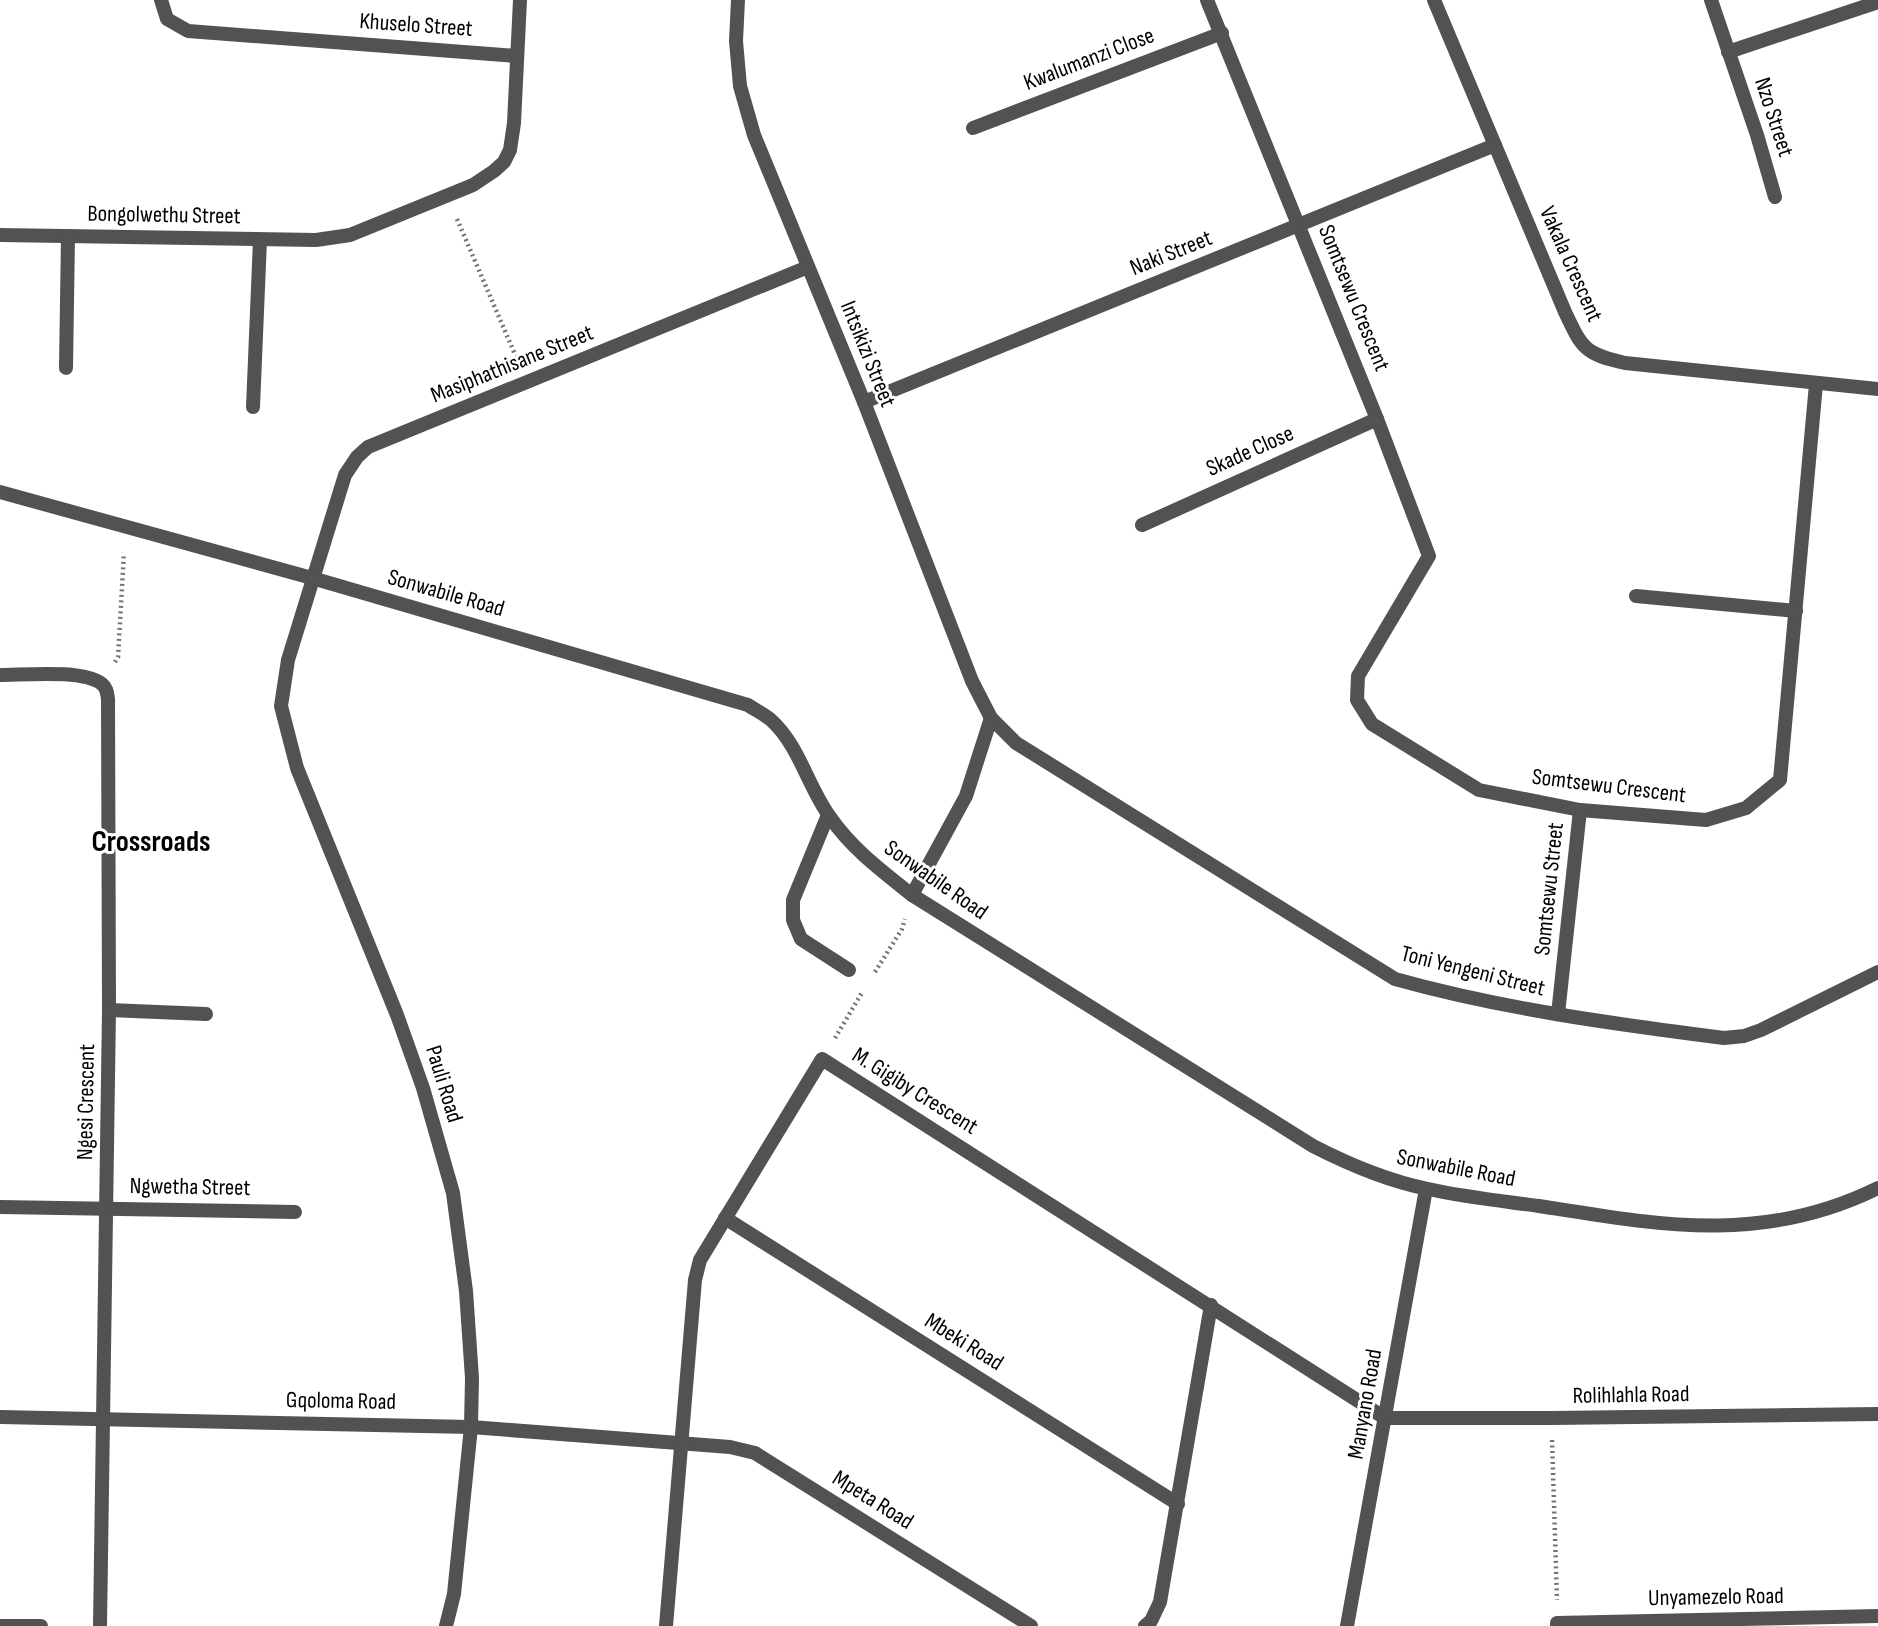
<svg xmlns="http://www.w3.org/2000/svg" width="1878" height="1626" font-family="'Sofia Sans Condensed',sans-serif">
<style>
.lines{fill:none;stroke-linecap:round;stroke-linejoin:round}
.path{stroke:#747474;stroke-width:4.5;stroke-dasharray:2 3.5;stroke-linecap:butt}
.service{stroke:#525252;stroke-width:14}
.minor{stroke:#525252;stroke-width:14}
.tertiary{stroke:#525252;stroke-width:14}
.labels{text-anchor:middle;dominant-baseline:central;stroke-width:6;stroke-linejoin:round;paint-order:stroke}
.street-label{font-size:23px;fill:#000;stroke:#fff}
.district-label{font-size:30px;font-weight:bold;fill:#000;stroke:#fff}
</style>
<rect width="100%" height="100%" fill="#fff"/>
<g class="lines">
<g class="path">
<path d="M457,219L517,359"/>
<path d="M115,662L118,657L124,553"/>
<path d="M875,972L902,929L905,919"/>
<path d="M835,1038L863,991"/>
<path d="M1552,1440L1557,1600"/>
</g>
<path class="service" d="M828,815L793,900V920L801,939L849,970"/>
<g class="minor">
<path d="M161,0L167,19L188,31L516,56"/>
<path d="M738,0L736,41L740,86L754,135L864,402L972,681L991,718L1016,743L1395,979C1502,1009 1615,1024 1724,1038L1744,1036L1761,1030L1878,972"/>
<path d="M1207,0L1377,419L1429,556L1358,676L1357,700L1372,724L1479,790L1580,810L1706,820L1746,808L1780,780L1816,384"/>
<path d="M1434,0L1565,312C1582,348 1584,354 1625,363L1878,389"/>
<path d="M1711,0L1757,135L1775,197"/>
<path d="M1728,52L1878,2"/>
<path d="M973,128L1222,33"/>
<path d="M0,235L316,240L350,235L473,185L494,171L504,162L510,150L514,123L520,0"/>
<path d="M66,368L68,236"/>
<path d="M864,402L1495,145"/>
<path d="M253,407L260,240"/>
<path d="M1142,525L1377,419"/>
<path d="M1636,596L1796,611"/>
<path d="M0,675C24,675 83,669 102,684C107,688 107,693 108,699L109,1010L100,1626"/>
<path d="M912,895L966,796L991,718"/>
<path d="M109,1010L206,1014"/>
<path d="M1558,1014L1580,810"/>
<path d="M0,1207L295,1212"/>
<path d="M725,1218L1178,1504"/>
<path d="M0,1417L471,1427L730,1447L755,1453L1031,1626"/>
<path d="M0,1626H41"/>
<path d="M446,1626L454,1594L471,1427L472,1378L466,1291L453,1193L423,1088L397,1015L297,768L281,706L288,660L345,475L357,457L368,447L808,267"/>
<path d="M666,1626L695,1280L700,1260L822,1059L1385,1418H1551L1878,1414"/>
<path d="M1145,1626L1151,1621L1160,1602L1211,1305"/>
<path d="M1347,1626L1426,1189"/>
<path d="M1557,1626V1623L1878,1616"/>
</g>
<path class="tertiary" d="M0,492L312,578L748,705C755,710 764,714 771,720C799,745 808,787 830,817C852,849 882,871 912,895L1313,1146C1350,1165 1388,1181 1428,1189C1464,1197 1502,1201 1539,1206C1659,1225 1763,1245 1878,1188"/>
</g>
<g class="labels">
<g class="street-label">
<text transform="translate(416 25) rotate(4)">Khuselo Street</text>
<text transform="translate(1089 59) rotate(-21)">Kwalumanzi Close</text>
<text transform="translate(1774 117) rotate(72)">Nzo Street</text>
<text transform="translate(164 215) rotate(1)">Bongolwethu Street</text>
<text transform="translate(1171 253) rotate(-22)">Naki Street</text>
<text transform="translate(1571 264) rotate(66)">Vakala Crescent</text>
<text transform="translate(1354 298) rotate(68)">Somtsewu Crescent</text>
<text transform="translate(868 354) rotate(68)">Intsikizi Street</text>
<text transform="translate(512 364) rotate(-22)">Masiphathisane Street</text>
<text transform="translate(1250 451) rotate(-24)">Skade Close</text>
<text transform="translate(446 593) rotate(16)">Sonwabile Road</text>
<text transform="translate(1609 786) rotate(7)">Somtsewu Crescent</text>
<text transform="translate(936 880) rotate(35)">Sonwabile Road</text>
<text transform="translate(1549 889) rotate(-84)">Somtsewu Street</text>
<text transform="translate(1473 971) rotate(14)">Toni Yengeni Street</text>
<text transform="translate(444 1084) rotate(73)">Pauli Road</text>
<text transform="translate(915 1091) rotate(32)">M. Gigiby Crescent</text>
<text transform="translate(86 1102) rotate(-89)">Ngesi Crescent</text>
<text transform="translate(1456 1168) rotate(11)">Sonwabile Road</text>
<text transform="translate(190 1187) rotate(1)">Ngwetha Street</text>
<text transform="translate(964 1342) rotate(32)">Mbeki Road</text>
<text transform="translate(1631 1395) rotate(-1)">Rolihlahla Road</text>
<text transform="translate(341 1401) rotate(1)">Gqoloma Road</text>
<text transform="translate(1365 1404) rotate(-80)">Manyano Road</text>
<text transform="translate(873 1500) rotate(32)">Mpeta Road</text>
<text transform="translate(1716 1597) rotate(-1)">Unyamezelo Road</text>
</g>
<g class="district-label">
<text x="151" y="842">Crossroads</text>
</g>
</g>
</svg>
